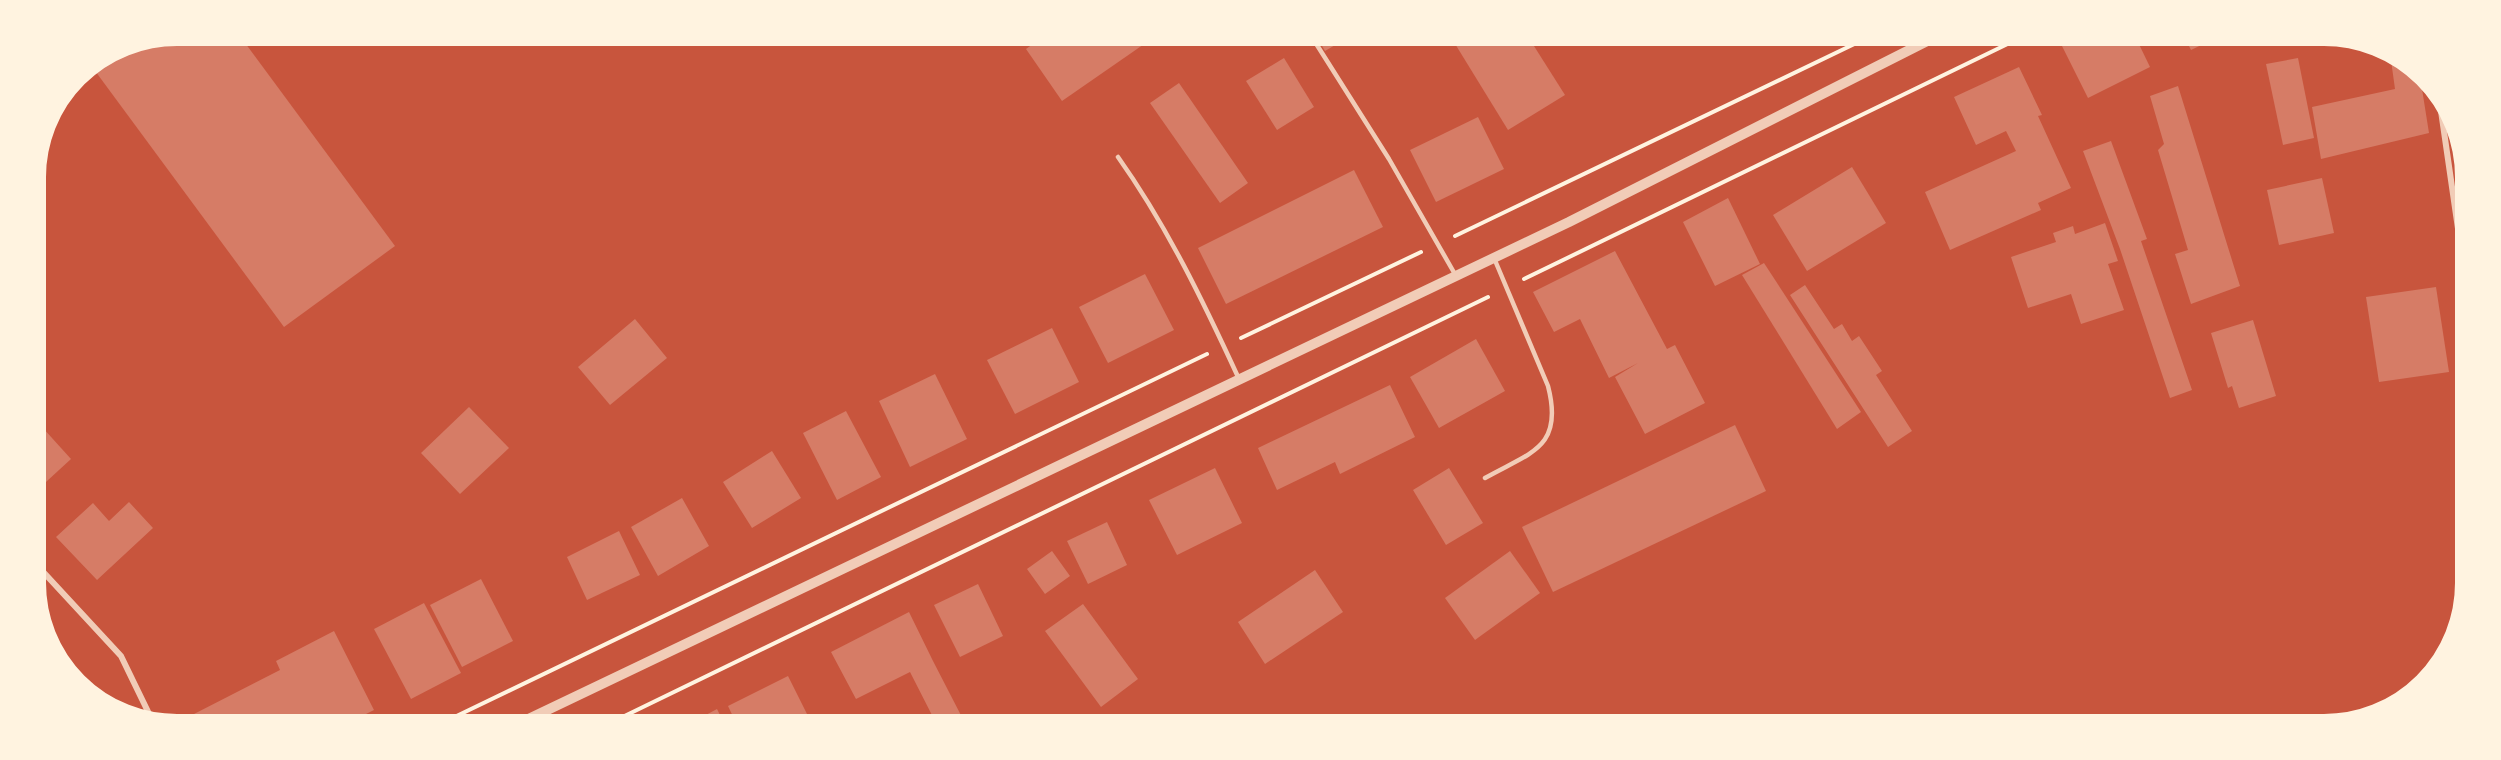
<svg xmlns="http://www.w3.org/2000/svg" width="2501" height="760" font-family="'PT Serif',serif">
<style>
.building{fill:#d67c66}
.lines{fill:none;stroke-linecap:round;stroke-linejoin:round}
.path{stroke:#fff3e0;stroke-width:4}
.service{stroke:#f1ccb7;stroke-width:4.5}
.minor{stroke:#f1ccb7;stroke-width:6}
.tertiary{stroke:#f1ccb7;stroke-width:10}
.rim{fill:none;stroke:#fff3e0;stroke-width:8}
</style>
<rect width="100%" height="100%" fill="#c8553d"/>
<g class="building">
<path d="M177,32H237L395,246L284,327L90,64L122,42Z"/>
<path d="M1048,33L1146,34L1150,40L1062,101L1026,49Z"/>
<path d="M1315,34H1354L1325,51Z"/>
<path d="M1449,34L1527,35L1565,95L1508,130Z"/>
<path d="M2083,36H2135L2150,67L2088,98L2062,46Z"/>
<path d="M2184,36H2220L2191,50Z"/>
<path d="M2390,53L2419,70L2429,133L2321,159L2312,107L2395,89Z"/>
<path d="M1284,58L1314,107L1277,130L1246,81Z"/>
<path d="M2298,58L2314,138L2283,145L2266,64Z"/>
<path d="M2019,67L2042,115L2038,116L2071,188L2038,203L2041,210L1950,250L1925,192L2016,151L2006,131L1976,145L1954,97Z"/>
<path d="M1179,83L1248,183L1220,203L1150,103Z"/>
<path d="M2178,86L2240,286L2191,304L2175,254L2188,250L2158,150L2164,144L2150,96Z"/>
<path d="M1478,117L1504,169L1436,202L1410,150Z"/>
<path d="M2111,141L2147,239L2141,241L2192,390L2170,398L2120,249L2083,151Z"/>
<path d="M1852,167L1886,223L1807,271L1773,215Z"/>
<path d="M1354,170L1383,227L1226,304L1198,248Z"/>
<path d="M2322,178L2334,233L2279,245L2267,190Z"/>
<path d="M1728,198L1760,264L1715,286L1683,222Z"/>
<path d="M2105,223L2118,261L2108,264L2124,310L2081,324L2071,294L2028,308L2011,257L2056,242L2053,233L2073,226L2075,234Z"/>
<path d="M1615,251L1667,349L1675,345L1705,403L1645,434L1615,377L1638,363L1609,378L1580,319L1554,332L1533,292Z"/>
<path d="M1764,263L1861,412L1837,429L1742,275Z"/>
<path d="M1145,274L1174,330L1108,363L1079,307Z"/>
<path d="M1805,285L1834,329L1842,324L1852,341L1859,336L1882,371L1876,375L1912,431L1888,447L1790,295Z"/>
<path d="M2436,287L2449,372L2379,382L2366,297Z"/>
<path d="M635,319L667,358L610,405L578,367Z"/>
<path d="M2253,320L2276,396L2239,408L2232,386L2228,388L2211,333Z"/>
<path d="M1052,328L1079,382L1015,414L987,360Z"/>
<path d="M1476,339L1505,391L1439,428L1410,377Z"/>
<path d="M935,374L967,439L910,467L879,401Z"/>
<path d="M1390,385L1415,437L1340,474L1335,462L1277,490L1258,448Z"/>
<path d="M469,407L509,448L460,494L421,453Z"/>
<path d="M846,411L881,477L837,500L803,433Z"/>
<path d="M33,417L71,459L34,493Z"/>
<path d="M1735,425L1766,491L1553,592L1522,527Z"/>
<path d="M772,451L801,498L752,528L723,482Z"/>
<path d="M1215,468L1242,523L1177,555L1149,500Z"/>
<path d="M1449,468L1483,523L1446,545L1413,490Z"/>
<path d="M682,498L709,546L658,576L631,527Z"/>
<path d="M129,502L153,528L97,580L56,537L93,503L109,521Z"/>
<path d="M1107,522L1127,565L1088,584L1067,541Z"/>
<path d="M619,531L640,575L587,600L567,557Z"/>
<path d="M1052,551L1070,576L1045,594L1027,569Z"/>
<path d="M1510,551L1540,593L1475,640L1445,598Z"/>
<path d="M1315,570L1343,612L1265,664L1238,622Z"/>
<path d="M481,579L513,641L462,667L430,605Z"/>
<path d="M978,584L1003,636L960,657L934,605Z"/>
<path d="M424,603L461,673L411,699L374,629Z"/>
<path d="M1083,604L1138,679L1101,707L1045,631Z"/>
<path d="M909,612L933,661L966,725H937L910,672L856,699L831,652Z"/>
<path d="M334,631L374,710L346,724H199L194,714L280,670L276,661Z"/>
<path d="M48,634L63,652L58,656L47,635Z"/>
<path d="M788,676L811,722L804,725H737L728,706Z"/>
<path d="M717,709L725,725H687Z"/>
</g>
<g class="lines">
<g class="path">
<path d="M1455,236L1873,35"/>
<path d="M1524,279L2024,36"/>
<path d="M1241,338L1421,252"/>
<path d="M440,724L1207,354"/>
<path d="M606,725L1488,297"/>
</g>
<g class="service">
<path d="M1310,34L1389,159L1456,276"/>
<path d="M1118,157C1167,226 1204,303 1239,379"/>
<path d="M1485,478C1531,452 1564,448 1548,386L1494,258"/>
</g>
<g class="minor">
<path d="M2439,97L2466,284"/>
<path d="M34,562L121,656L154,724"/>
</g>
<path class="tertiary" d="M518,724L1569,222L1939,35"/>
</g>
<path d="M0 0H2501V760H0ZM177 42H2324A135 135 0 0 1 2459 177V583A135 135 0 0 1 2324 718H177A135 135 0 0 1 42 583V177A135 135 0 0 1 177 42Z" fill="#fff3e0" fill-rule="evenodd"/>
<path class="rim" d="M177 42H2324A135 135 0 0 1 2459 177V583A135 135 0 0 1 2324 718H177A135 135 0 0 1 42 583V177A135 135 0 0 1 177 42Z"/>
</svg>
